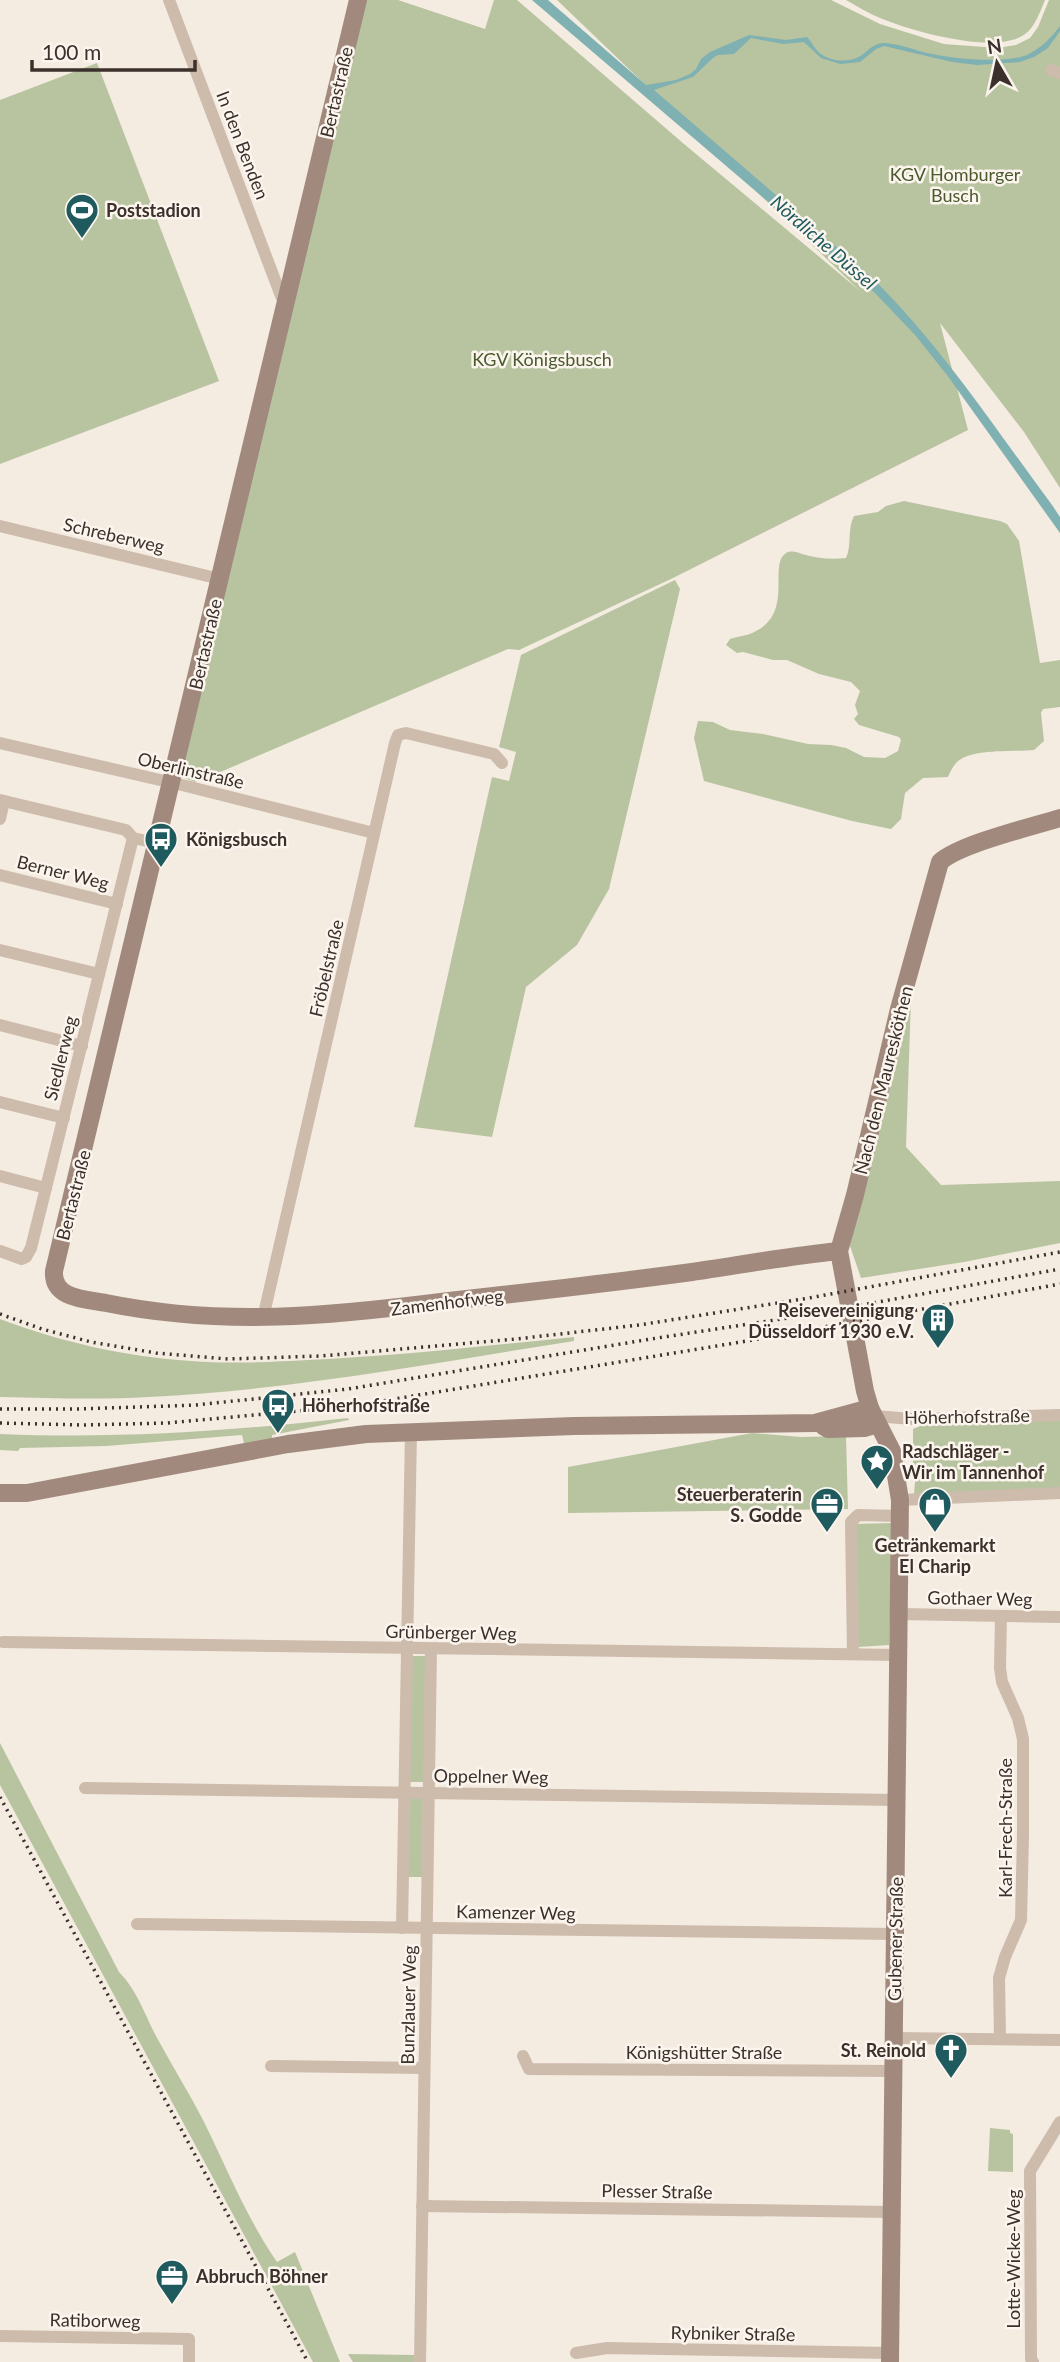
<svg xmlns="http://www.w3.org/2000/svg" width="1060" height="2362" font-family="Lato,sans-serif">
<style>
.green{fill:#b8c4a0}
.water{fill:#7fb0b2}
.lines{fill:none;stroke-linecap:round;stroke-linejoin:round}
.street{stroke:#cdbbac;stroke-width:12}
.secondary{stroke:#a18a7d;stroke-width:18}
.rail{stroke:#3b302b;stroke-width:3.5;stroke-dasharray:2 5;stroke-linecap:butt}
.labels{text-anchor:middle;dominant-baseline:central;stroke-width:5;stroke-linejoin:round;paint-order:stroke}
.street-label{font-size:18px;fill:#3b302b;stroke:#fbf5ee}
.park-label{font-size:18px;fill:#4a5a2e;stroke:#fbf5ee}
.poi-label{font-size:18px;font-weight:bold;fill:#3b302b;stroke:#fbf5ee;text-anchor:start}
.water-label{font-size:19px;font-style:italic;fill:#1f5a5e;stroke:#fbf5ee}
</style>
<rect width="100%" height="100%" fill="#f4ebe1"/>
<g class="green">
<path d="M366,0H398L485,29L494,0H517L684,144L859,290L557,0H831L880,24L944,44L998,48L1016,45L1030,38L1038,27L1049,0H1060V488L1024,432L940,323L968,430L673,578L519,650L508,649L211,776L195,782L181,777Z"/>
<path d="M846,0H1045C1040,12 1034,30 1022,36C992,54 911,31 880,18C868,13 857,6 846,0Z"/>
<path d="M97,63L219,381L0,464V100Z"/>
<path d="M904,501L1000,521L1007,524L1019,541L1040,663L1060,660V707L1043,709L1041,713L1044,741L1034,750C1015,752 971,748 957,762C953,766 950,772 948,777L923,778L905,793L901,819L891,829L852,821L704,781L694,738L698,721L713,722L730,730L763,734L808,744L831,745L846,748L864,757L885,758L898,751L901,740L899,737L859,725L854,719L858,714L855,705L860,691L851,682L819,674L787,660H773L743,652L737,653L726,645L730,639C738,636 748,636 756,631C794,612 768,565 786,553C791,550 797,552 802,554C816,558 831,560 846,558C852,546 847,529 854,516L878,512L886,506Z"/>
<path d="M675,580L680,589L609,889L577,945L526,987L492,1137L414,1127L492,777L509,781L516,752L499,747L521,655Z"/>
<path d="M911,998L906,1147L941,1185L1060,1181V1243L964,1262L861,1278L850,1246L856,1208Z"/>
<path d="M0,1319C61,1342 126,1357 191,1361C230,1364 270,1362 308,1360C397,1356 485,1346 574,1337V1341C433,1363 292,1390 149,1397C99,1400 50,1398 0,1397Z"/>
<path d="M1060,1411V1489L914,1494L916,1470L913,1465V1429L947,1415Z"/>
<path d="M348,1418L349,1420L272,1435V1442L245,1447L242,1435L106,1446L20,1448L18,1451L0,1450V1434C119,1439 230,1431 348,1418Z"/>
<path d="M752,1433L801,1437L846,1436L848,1509L568,1513V1467Z"/>
<path d="M893,1523L889,1645L858,1647L853,1524Z"/>
<path d="M411,1656H426L425,1782H409Z"/>
<path d="M0,1743L119,1972C137,1990 144,2013 156,2036C171,2064 188,2091 203,2120C227,2168 246,2217 277,2262L295,2252L340,2362H313L0,1785Z"/>
<path d="M408,1798H423L422,1877H407Z"/>
<path d="M990,2128L1010,2130V2133L1013,2134V2172L988,2171Z"/>
<path d="M348,2354L414,2355V2362H353Z"/>
</g>
<path class="water" d="M532,0H548L646,85L676,80L690,74L696,69L701,59L710,52L749,35L786,40L807,37C812,42 815,50 821,54C832,62 850,63 862,55C870,49 874,43 885,43C902,44 916,51 932,54C953,59 1010,64 1029,54C1042,47 1051,38 1060,26V31L1048,48L1034,57L1020,62L977,65L952,62L884,46L876,49L860,62L840,64L821,58L804,42L783,44L751,38L734,54L718,55L713,58L693,77L654,90L871,277C941,345 994,427 1052,505L1060,517V533L947,375L915,335L875,293Z"/>
<g class="lines">
<g class="street">
<path d="M169,0L281,296L286,301"/>
<path d="M1051,70L1060,73"/>
<path d="M0,526L220,579"/>
<path d="M0,743L186,786L374,833"/>
<path d="M0,800L126,830L133,838L157,843"/>
<path d="M0,819L4,801"/>
<path d="M0,875L117,904"/>
<path d="M0,950L99,974"/>
<path d="M0,1025L82,1046"/>
<path d="M0,1102L64,1118"/>
<path d="M0,1176L46,1188"/>
<path d="M0,1251L22,1259L26,1257L31,1248L133,838"/>
<path d="M263,1318L395,743L398,735L406,733L494,754L502,763"/>
<path d="M874,1416L913,1419L1060,1415"/>
<path d="M900,1500L1060,1493"/>
<path d="M900,1614L1060,1617"/>
<path d="M3,1642L899,1655"/>
<path d="M853,1654L851,1522L858,1515L900,1516"/>
<path d="M85,1788L896,1800"/>
<path d="M137,1924L895,1934"/>
<path d="M402,1928L411,1431"/>
<path d="M894,2038L1060,2040"/>
<path d="M1000,2039L999,1978L1005,1957L1021,1920L1023,1835V1739L1018,1718L1002,1682L1000,1668L1001,1616"/>
<path d="M523,2056L529,2069L894,2071"/>
<path d="M271,2066L424,2068"/>
<path d="M422,2206L891,2212"/>
<path d="M0,2336L189,2339V2362"/>
<path d="M576,2353L607,2348L890,2353"/>
<path d="M420,2362L431,1649"/>
<path d="M1033,2362L1031,2359L1030,2171L1060,2122"/>
</g>
<g class="secondary">
<path d="M358,0L54,1271C52,1299 85,1299 106,1303C224,1327 331,1316 449,1301C530,1292 611,1283 692,1272C740,1265 789,1256 839,1251"/>
<path d="M823,1426L828,1429L864,1428L878,1424"/>
<path d="M0,1493H27L288,1444L366,1434L574,1426L815,1423L870,1408"/>
<path d="M890,2362L900,1500L892,1451L870,1408L865,1391L839,1251L855,1195L899,1009L940,862C960,844 1031,827 1060,818"/>
</g>
<g class="rail">
<path d="M0,1314L42,1329L91,1342L156,1353L228,1359L321,1356L516,1339L639,1325L809,1298L1060,1252"/>
<path d="M0,1409H79L196,1405L348,1389L651,1339L801,1316L1060,1269"/>
<path d="M0,1423L83,1425L167,1423L352,1406L747,1341L1060,1284"/>
<path d="M0,1797L308,2362"/>
</g>
</g>
<defs>
<symbol id="stadium-pin" viewBox="-11 -11 22 30"><path d="M0 17L-7.5 6A9.5 9.5 0 1 1 7.5 6Z" fill="#1f5a5e" stroke="#fbf5ee"/><path d="M0-5a6.5 5 0 1 0 0 10a6.5 5 0 1 0 0-10ZM-3.5-1.8h7v3.6h-7Z" fill="#fff"/></symbol>
<symbol id="bus-pin" viewBox="-11 -11 22 30"><path d="M0 17L-7.5 6A9.5 9.5 0 1 1 7.5 6Z" fill="#1f5a5e" stroke="#fbf5ee"/><path d="M-5-6H5V4H4V6H2V4H-2V6H-4V4H-5ZM-3.5-4V0h7V-4ZM-3.5 1.2v1.5H-2V1.2ZM2 1.2v1.5H3.5V1.2Z" fill="#fff"/></symbol>
<symbol id="building-pin" viewBox="-11 -11 22 30"><path d="M0 17L-7.5 6A9.5 9.5 0 1 1 7.5 6Z" fill="#1f5a5e" stroke="#fbf5ee"/><path d="M-4-6H4V6H1V3H-1V6H-4ZM-2.5-4.3h1.7v1.8h-1.7ZM.8-4.3h1.7v1.8H.8ZM-2.5-1h1.7V.8h-1.7ZM.8-1h1.7V.8H.8Z" fill="#fff"/></symbol>
<symbol id="sight-pin" viewBox="-11 -11 22 30"><path d="M0 17L-7.5 6A9.5 9.5 0 1 1 7.5 6Z" fill="#1f5a5e" stroke="#fbf5ee"/><path d="M0-6L1.8-2.2L6-1.7L2.9 1.2L3.7 5.4L0 3.3L-3.7 5.4L-2.9 1.2L-6-1.7L-1.8-2.2Z" fill="#fff"/></symbol>
<symbol id="office-pin" viewBox="-11 -11 22 30"><path d="M0 17L-7.5 6A9.5 9.5 0 1 1 7.5 6Z" fill="#1f5a5e" stroke="#fbf5ee"/><path d="M-6-3h4V-5.5h4V-3h4V5H-6ZM-1-4.5V-3h2v-1.5ZM-6 0V1H6V0Z" fill="#fff"/></symbol>
<symbol id="shop-pin" viewBox="-11 -11 22 30"><path d="M0 17L-7.5 6A9.5 9.5 0 1 1 7.5 6Z" fill="#1f5a5e" stroke="#fbf5ee"/><path d="M-5-2.5h2.3a2.7 3.5 0 0 1 5.4 0H5L5.5 6h-11ZM-1.5-2.5h3a1.5 2.3 0 0 0-3 0Z" fill="#fff"/></symbol>
<symbol id="church-pin" viewBox="-11 -11 22 30"><path d="M0 17L-7.5 6A9.5 9.5 0 1 1 7.5 6Z" fill="#1f5a5e" stroke="#fbf5ee"/><path d="M-1.2-6h2.4v3.5h3.3v2.4h-3.3V6h-2.4V-.1h-3.3v-2.4h3.3Z" fill="#fff"/></symbol>
</defs>
<g fill-rule="evenodd">
<use href="#stadium-pin" x="63" y="191" width="38" height="52"/>
<use href="#bus-pin" x="142" y="820" width="38" height="52"/>
<use href="#building-pin" x="919" y="1301" width="38" height="52"/>
<use href="#bus-pin" x="259" y="1386" width="38" height="52"/>
<use href="#sight-pin" x="858" y="1442" width="38" height="52"/>
<use href="#office-pin" x="808" y="1485" width="38" height="52"/>
<use href="#shop-pin" x="916" y="1485" width="38" height="52"/>
<use href="#church-pin" x="932" y="2031" width="38" height="52"/>
<use href="#office-pin" x="153" y="2257" width="38" height="52"/>
</g>
<g class="labels">
<g class="street-label">
<text transform="translate(336 92) rotate(-77)">Bertastraße</text>
<text transform="translate(243 145) rotate(69)">In den Benden</text>
<text transform="translate(114 535) rotate(13)">Schreberweg</text>
<text transform="translate(205 644) rotate(-77)">Bertastraße</text>
<text transform="translate(191 770) rotate(13)">Oberlinstraße</text>
<text transform="translate(63 872) rotate(14)">Berner Weg</text>
<text transform="translate(326 968) rotate(-77)">Fröbelstraße</text>
<text transform="translate(60 1058) rotate(-76)">Siedlerweg</text>
<text transform="translate(883 1080) rotate(-76)">Nach den Mauresköthen</text>
<text transform="translate(73 1195) rotate(-76)">Bertastraße</text>
<text transform="translate(447 1302) rotate(-7)">Zamenhofweg</text>
<text transform="translate(967 1416) rotate(-1)">Höherhofstraße</text>
<text transform="translate(980 1598) rotate(1)">Gothaer Weg</text>
<text transform="translate(451 1632) rotate(1)">Grünberger Weg</text>
<text transform="translate(491 1776) rotate(1)">Oppelner Weg</text>
<text transform="translate(1005 1828) rotate(-90)">Karl-Frech-Straße</text>
<text transform="translate(516 1912) rotate(1)">Kamenzer Weg</text>
<text transform="translate(895 1939) rotate(-89)">Gubener Straße</text>
<text transform="translate(408 2005) rotate(-89)">Bunzlauer Weg</text>
<text x="704" y="2052">Königshütter Straße</text>
<text transform="translate(657 2191) rotate(1)">Plesser Straße</text>
<text transform="translate(1013 2259) rotate(-90)">Lotte-Wicke-Weg</text>
<text transform="translate(95 2320) rotate(1)">Ratiborweg</text>
<text transform="translate(733 2333) rotate(1)">Rybniker Straße</text>
</g>
<g class="park-label">
<text x="955" y="174">KGV Homburger<tspan x="955" dy="21">Busch</tspan></text>
<text x="542" y="359">KGV Königsbusch</text>
</g>
<g class="poi-label">
<text x="106" y="210">Poststadion</text>
<text x="186" y="839">Königsbusch</text>
<text x="914" y="1310" text-anchor="end">Reisevereinigung<tspan x="914" dy="21">Düsseldorf 1930 e.V.</tspan></text>
<text x="302" y="1405">Höherhofstraße</text>
<text x="902" y="1451">Radschläger -<tspan x="902" dy="21">Wir im Tannenhof</tspan></text>
<text x="802" y="1494" text-anchor="end">Steuerberaterin<tspan x="802" dy="21">S. Godde</tspan></text>
<text x="935" y="1545" text-anchor="middle">Getränkemarkt<tspan x="935" dy="21">El Charip</tspan></text>
<text x="926" y="2050" text-anchor="end">St. Reinold</text>
<text x="196" y="2276">Abbruch Böhner</text>
</g>
<g class="water-label">
<text transform="translate(824 242) rotate(41)">Nördliche Düssel</text>
</g>
</g>
<g transform="translate(997 63) rotate(351)" stroke="#fbf5ee" stroke-width="5" paint-order="stroke">
<path d="M0-5L12 26L0 18L-12 26Z" fill="#3b302b"/>
<text y="-10" font-size="19" font-weight="bold" text-anchor="middle" fill="#3b302b">N</text>
</g>
<path d="M32 60v10h163v-10" fill="none" stroke="#3b302b" stroke-width="3.5"/>
<text x="42" y="60" font-size="21" fill="#3b302b" stroke="#fbf5ee" stroke-width="5" paint-order="stroke">100 m</text>
</svg>
